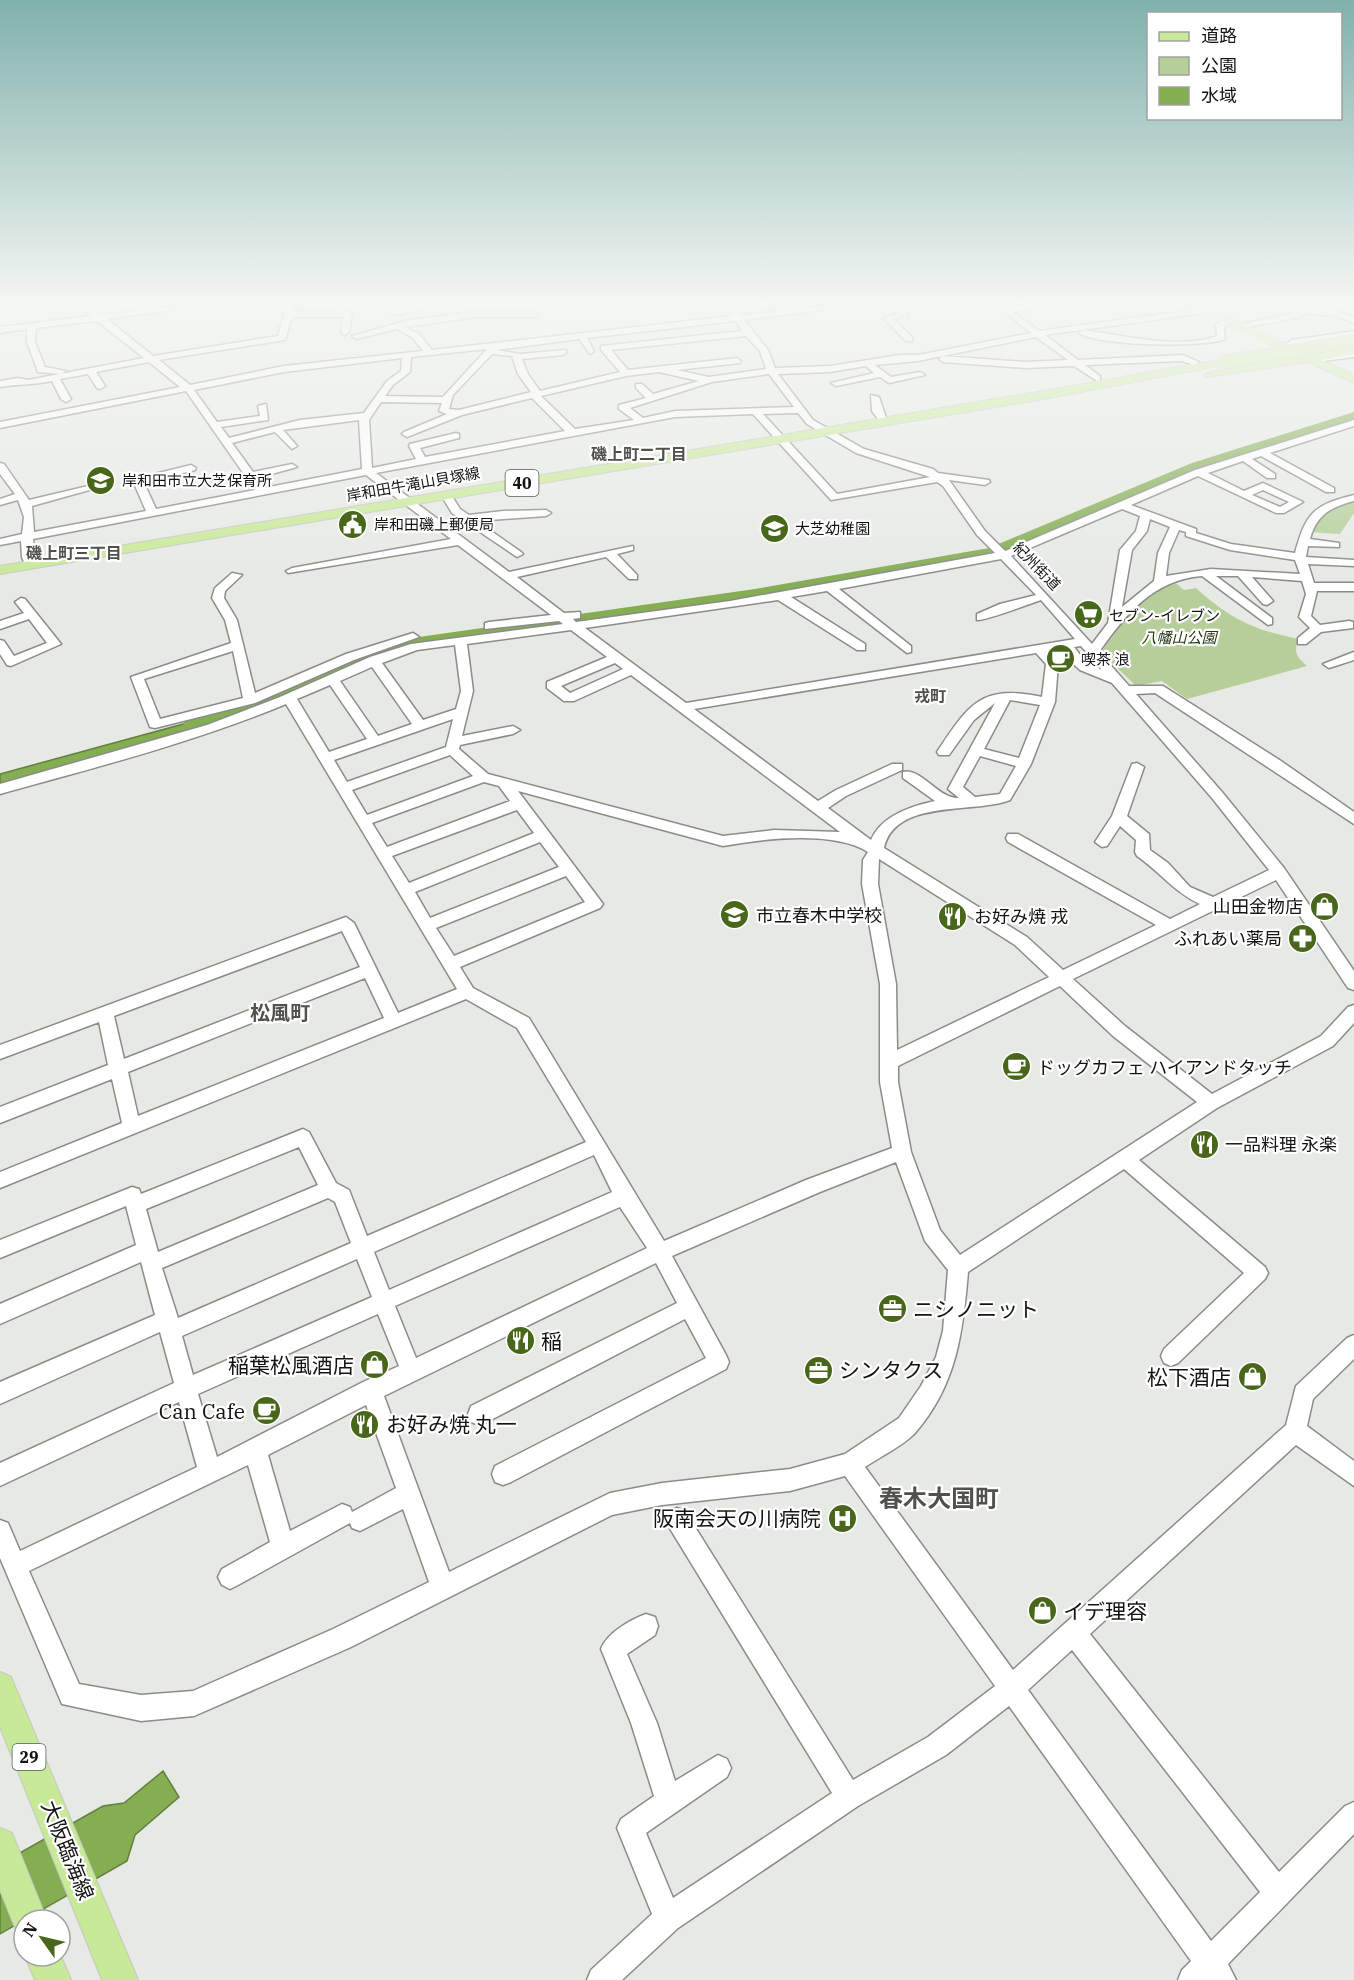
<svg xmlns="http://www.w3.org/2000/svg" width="1354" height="1980" font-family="'IBM Plex Serif','Noto Sans JP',serif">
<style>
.green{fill:#b6cf9a}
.water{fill:#85ad52;stroke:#637f3f;stroke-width:1.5}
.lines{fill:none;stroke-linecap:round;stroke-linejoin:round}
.river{fill:#85ad52;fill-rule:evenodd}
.minor-casing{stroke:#8a8c87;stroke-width:3}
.major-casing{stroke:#c6c7c6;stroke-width:2}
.minor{fill:#fff;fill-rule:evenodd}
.major{fill:#c8e997;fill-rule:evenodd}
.major-bridge-casing{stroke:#c6c7c6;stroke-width:14;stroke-linecap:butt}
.major-bridge{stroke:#c8e997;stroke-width:12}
.labels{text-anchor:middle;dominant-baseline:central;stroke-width:4.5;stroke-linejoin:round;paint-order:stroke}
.far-poi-label{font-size:15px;fill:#131412;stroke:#fff;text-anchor:start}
.far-street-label{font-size:15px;fill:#131412;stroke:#fff}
.far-park-label{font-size:15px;font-style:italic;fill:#283812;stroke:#fff}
.far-neighbourhood-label{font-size:16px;font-weight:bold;fill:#4f514d;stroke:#fff}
.shield{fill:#fff;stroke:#5a5a59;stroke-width:1.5}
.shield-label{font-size:16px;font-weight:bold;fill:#131412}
.poi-label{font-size:18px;fill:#131412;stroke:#fff;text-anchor:start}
.neighbourhood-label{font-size:20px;font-weight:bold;fill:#4f514d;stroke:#fff}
.near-poi-label{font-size:21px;fill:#131412;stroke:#fff;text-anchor:start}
.near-street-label{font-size:21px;fill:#131412;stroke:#fff}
.near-neighbourhood-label{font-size:24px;font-weight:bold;fill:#4f514d;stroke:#fff}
</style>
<rect width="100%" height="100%" fill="#e7eae4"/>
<g class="green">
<path d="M1354,500V513L1340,534L1309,532L1331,505Z"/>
<path d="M1177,584L1184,590L1196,588C1230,619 1254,630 1298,639C1294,654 1296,656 1307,666L1187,699L1162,681L1136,686L1101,652L1120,627L1132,603L1166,585Z"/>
</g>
<g class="water">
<path d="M231,711L234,717L0,785V774Z"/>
<path d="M163,1771L179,1797L135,1835L127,1861L0,1934V1864L103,1806L124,1803Z"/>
</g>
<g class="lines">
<path class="river" d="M1354,412V422L1204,471L1001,557L755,601L396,653L232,721L195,731L187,729L183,724L187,719L216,711L391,641L755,589L989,548L1192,463Z"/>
<defs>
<g id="minor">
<path d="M79,305H88L101,315L183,305H207L107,319L153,356L278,336L287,305H295L293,312L348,311L352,314L349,332L345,335L341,332L343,317H292L285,340L159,360L190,385L284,366L423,351L413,338L397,329L356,339L352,336L405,321L478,311H534L538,314L534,317H478L405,327L419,334L432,350L733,316L726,305H734L741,315L834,305H860L744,320L768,350L775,368L830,366L900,355H918L1031,333L995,305L1007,307L1034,305V309L1013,312L1039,331L1207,308L1204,313L1045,335L1078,360L1183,355L1199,362L1194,365L1182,361L1085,365L1100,376V380L1097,381L1074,366L1025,368L943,362L939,359L943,356L1025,362L1068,360L1036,337L918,361L875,365L891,377L920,372L925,375L889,383L880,377L836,386L831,383L874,373L866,366L830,372L778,374L813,420L864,449L933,469L938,473L989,480L990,482L985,485L949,480L985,531L1005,551L1195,470L1354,420V426L1270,453L1334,488V492H1326L1261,456L1252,459L1275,474V478H1267L1243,461L1208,473L1244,491L1263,483L1303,502L1284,513H1276L1198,476L1131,505L1196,529V533L1231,544L1295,553C1306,513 1313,505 1354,495V501C1331,507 1316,515 1310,539L1339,543V547L1308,546L1306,557L1354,560V566L1308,564L1314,583H1354V591H1317L1311,616L1320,625L1349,621L1353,622V628L1321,632L1306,644H1298V638L1310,628L1299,617L1306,594L1302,581L1252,577L1273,601L1267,605L1263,604L1238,576H1216L1272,618V624L1268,625L1202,576C1153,580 1126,614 1099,652L1129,686H1163L1281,761L1354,812V824L1155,693L1136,694L1222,792L1284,868L1354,971V990L1348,988L1276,880L1073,979L1125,1026L1212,1094L1321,1036L1348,1007L1354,1005V1023L1333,1046L1217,1108L1139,1160L1265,1267L1268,1273L1265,1279L1178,1363L1171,1366L1164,1363L1161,1356L1164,1349L1244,1273L1124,1169L968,1272C963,1331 957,1385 915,1433C903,1446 881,1456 865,1467L1013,1670L1286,1425L1296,1386L1347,1338L1354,1335V1359L1313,1399L1307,1426L1354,1461V1486L1296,1445L1090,1634L1279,1872L1345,1806L1354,1802V1834L1228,1964L1236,1980H1178L1182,1970L1191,1961L1009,1706L946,1755L858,1806L678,1928L622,1980H587L591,1970L652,1914L617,1828L621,1819L654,1796L631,1723L601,1649C607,1633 630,1620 646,1614L655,1617L658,1626L655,1635L627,1654L657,1723L675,1781L718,1755L727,1759L731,1768L727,1777L646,1833L673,1898L832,1793L669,1527L666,1519L669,1511L677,1508L685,1511L853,1780L928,1737L995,1686L845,1476L790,1491L662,1505L612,1515L351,1647L194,1716L141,1721L62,1704L0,1558V1520L8,1523L20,1551L197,1467L179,1402L0,1486V1463L174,1383L160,1332L0,1404V1382L155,1315L141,1262L0,1324V1304L136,1245L126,1206L0,1258V1240L132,1187L139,1189L141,1194L303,1129L309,1132L336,1183L349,1190L367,1236L586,1142L517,1028L466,999L0,1188V1172L122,1123L112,1079L0,1123V1107L108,1065L99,1022L0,1059V1045L346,917L354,923L398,1013L457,989L286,704C194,742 97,767 0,794V784L207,725L280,697L370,657L411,644L563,624L559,621L485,629V623L489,622L551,615L458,545L288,573L286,571L292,568L451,539L366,475L33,539L36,565L26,567L22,557L21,541L0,545V539L22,534L24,517L18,500L0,505V499L15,494L0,474V463L4,464L29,500L88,486L93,489L32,506L34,532L146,511L133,481L134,479L191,465L196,468L195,470L144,483L156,509L255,490L186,391L0,428V422L180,387L149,362L96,372L105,386L100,389L97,388L88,374L60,379L71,399L66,402L61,399L52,381C34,385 18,384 0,387V381L18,378L28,380L144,358L97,321L36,328L35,342L45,367L66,371L61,374L38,372L27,342V329L0,333V327L92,316ZM736,321L742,331L601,346V350L620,372L540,391L528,374L522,359L563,355L567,352L566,350L520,354L496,350L579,339L590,354L594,351L587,338ZM746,336L760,351L766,369L709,377L677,370L740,363L741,361L737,358L628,370L611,350ZM487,349L443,397L385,396L393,385L410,372L411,357ZM492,354L512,356L518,374L531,392L459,410L449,409L453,395ZM402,358L401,371L387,381L364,413L300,420L229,438L221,427L268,420L266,404L258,406L260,416L217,422L194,390L284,372ZM659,372L699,381L653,394L642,384H636V388L646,398L619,405V409L634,420L575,429L541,396L626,376ZM769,374L794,407L675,411L643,418L630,408L712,382ZM532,398L565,431L425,457L420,448L459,438V434L456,433L410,444L409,446L416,459L372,468L369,420L381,402L442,403L439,411L447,414L404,432L402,434L407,437L462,415ZM798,413L807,424L856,453L930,477L837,494L763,414ZM753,414L831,500L937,482L943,486L977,535L995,553L730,601L576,622L573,619L580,618V612L564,613L517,577L606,557L629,579H637V575L617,554L633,550V546L509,572L376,473L675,417ZM359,420L362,469L264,488L257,478L297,467L292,464L253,472L232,443L275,432L292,449L297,446L283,430ZM1263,490L1289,502L1280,507L1252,495ZM1122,509L1140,516L1136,531L1120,550L1108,623L1092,644L1011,556ZM1150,519L1170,527L1158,553L1154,581L1122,607L1132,550L1147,531ZM1179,530L1186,532V536L1230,550L1295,560L1300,574L1211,569L1166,576L1169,553ZM1001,559L1036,595L1000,604L977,614V620C985,621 1029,604 1041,600L1075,639L686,703L585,628L778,600L857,650H865V644L791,597L827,591L907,653L911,652V646L839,589ZM571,630L607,657L547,682V688L564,701H574L631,675L840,832L774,830L723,836L488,774L459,749L460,745L513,734L520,730L513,726L462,736L473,691L467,644ZM455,645L461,691L456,709L423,720L382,663L417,650ZM1081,646L1102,670L1084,660L1074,647ZM1063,649L1070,661L1080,670L1112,683L1212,798L1269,870L1213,897L1190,887L1168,863L1150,850L1149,834L1127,816L1144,767L1137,763L1132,764L1112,816L1095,842L1102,847L1107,846L1120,826L1136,840L1135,852L1137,856C1160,872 1174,892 1200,904L1170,919L1018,834H1008L1006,838L1008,842L1156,925L1063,970L1027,937L884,848C895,798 976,814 1010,800L1031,764L1055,702L1058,664L1048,651ZM1036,653L1046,664L1042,697C981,684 969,704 937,752L939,755H949L974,720L995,703L948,789L959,798C938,799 921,767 903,772V778L935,801C911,806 881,816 871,840L828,808L846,796L902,770V764H892L836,790L818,801L694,709ZM615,663L623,669L570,693L561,686ZM372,667L412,724L378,736L340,681ZM330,685L367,739L329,752L297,699ZM1010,700L1040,705L1019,758L984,749ZM453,719L446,747L347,782L334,760ZM450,755L473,776L367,815L352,790ZM980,756L1016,766L1000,794L975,797L963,787ZM484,782L499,786L510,801L387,847L372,823ZM518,791L723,846C762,839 833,830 868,852L863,860L862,884L880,984V1082L892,1148L806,1180L664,1241L529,1018L473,988L460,967L600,908L603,904ZM517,810L534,833L409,883L392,856ZM540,842L559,867L430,918L415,892ZM879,859L1015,945L1049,977L897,1050L896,984L878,884ZM566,876L585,902L454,956L436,928ZM342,931L360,967L124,1059L114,1016ZM365,978L384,1018L138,1116L128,1072ZM1060,986L1113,1036L1197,1102L960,1255L940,1230L911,1152L898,1082V1066ZM299,1147L318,1185L158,1252L146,1209ZM594,1155L612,1192L389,1290L374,1252ZM896,1162L925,1241L948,1270L943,1331L936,1357L921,1386L899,1418L845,1454L790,1469L662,1483L610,1493L449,1572L384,1396L656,1263L677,1303L471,1406L468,1414L471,1422L479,1425L487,1422L685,1319L706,1358L495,1466L492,1474L495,1482L503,1485L511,1482L726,1369L729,1362L726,1355L672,1256L820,1192ZM328,1198L335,1202L351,1243L178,1318L162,1268ZM620,1207L647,1248L416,1358L395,1306ZM357,1259L372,1297L193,1375L182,1336ZM378,1314L399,1366L363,1382L217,1457L198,1394ZM366,1405L396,1488L352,1512L350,1507L342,1504L290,1531L268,1455ZM248,1465L270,1542L222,1569L218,1577L222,1585L230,1589L238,1585L350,1523L352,1528L360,1531L403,1509L429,1582L333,1629L193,1691L141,1695L79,1684L29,1571ZM1072,1650L1260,1892L1211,1941L1028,1690Z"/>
<path d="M421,305H440L394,315L390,312Z"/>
<path d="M888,305H897L908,315L893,319L912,337V341H906L883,318L897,314Z"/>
<path d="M1279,305H1302L1300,308L1337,311L1354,317V323L1336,316L1305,313L1301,317L1238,329L1234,326L1293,313Z"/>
<path d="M1229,319L1233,322L1224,327L1225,339C1202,348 1098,346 1079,333L1083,330C1121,335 1181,350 1217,336L1216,324Z"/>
<path d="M1354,331V337L1294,345L1285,350L1281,347L1292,340Z"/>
<path d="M1354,351V357L1316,362L1312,359Z"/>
<path d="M871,395L879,397L888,424H882L872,411Z"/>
<path d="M442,493H450L460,509L469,515L503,511L546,510L551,513L546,516L477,521L521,552L523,554L517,557L452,513L441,495Z"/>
<path d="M232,573L242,575L225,591L224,598L237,620L255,693L346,654L413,633L419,637L354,660L255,703L155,728L150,727L131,677L231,643L225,620L212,598L215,588ZM233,651L243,698L160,719L144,679Z"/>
<path d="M21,598L25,599L61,644L11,666L7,665L0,654V640L4,641L14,656L47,643L29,619L0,629V621L24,613L15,602Z"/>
<path d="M1354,652V660L1329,668L1323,664Z"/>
</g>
<g id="major">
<path d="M1187,305H1201L1310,355L1354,348V354L1321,360L1354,375V383L1308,362L1206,377L1204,375L1210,372L1297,357Z"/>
<path d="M1224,359L1228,360V364L1044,399L0,574V566L1044,391Z"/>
<path d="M0,1672L11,1677L138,1980H102L0,1727Z"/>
<path d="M0,1828L12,1833L47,1920H24V1935L17,1932L0,1890Z"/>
<path d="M60,1954L71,1980H35L25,1956H60Z"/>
</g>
</defs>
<use href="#minor" class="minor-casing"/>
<use href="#major" class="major-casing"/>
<use href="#minor" class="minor"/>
<use href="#major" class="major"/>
<defs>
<path id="major-bridge" d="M1224,362L1354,341"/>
</defs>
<use href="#major-bridge" class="major-bridge-casing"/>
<use href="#major-bridge" class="major-bridge"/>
</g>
<linearGradient id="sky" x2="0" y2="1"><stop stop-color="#80b1ac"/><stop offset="0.52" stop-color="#f4f6f3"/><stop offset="1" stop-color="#f4f6f3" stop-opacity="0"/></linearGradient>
<rect width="1354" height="582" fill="url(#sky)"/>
<defs>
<symbol id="school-disc" viewBox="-11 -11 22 22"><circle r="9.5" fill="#49671b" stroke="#fff"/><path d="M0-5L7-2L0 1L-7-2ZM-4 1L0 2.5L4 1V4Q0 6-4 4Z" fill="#fff"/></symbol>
<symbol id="civic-disc" viewBox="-11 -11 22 22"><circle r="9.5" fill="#49671b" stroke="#fff"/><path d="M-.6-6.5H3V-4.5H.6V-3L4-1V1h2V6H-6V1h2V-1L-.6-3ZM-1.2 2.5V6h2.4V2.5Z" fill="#fff"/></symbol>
<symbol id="supermarket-disc" viewBox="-11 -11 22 22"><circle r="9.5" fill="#49671b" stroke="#fff"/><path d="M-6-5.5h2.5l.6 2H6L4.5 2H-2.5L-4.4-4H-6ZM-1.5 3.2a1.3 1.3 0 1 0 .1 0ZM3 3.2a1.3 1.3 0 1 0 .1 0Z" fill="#fff"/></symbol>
<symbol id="cafe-disc" viewBox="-11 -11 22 22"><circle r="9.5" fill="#49671b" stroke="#fff"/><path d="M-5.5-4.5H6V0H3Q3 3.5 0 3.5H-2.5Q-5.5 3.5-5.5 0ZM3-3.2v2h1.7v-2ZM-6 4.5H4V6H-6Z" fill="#fff"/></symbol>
<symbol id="shop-disc" viewBox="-11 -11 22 22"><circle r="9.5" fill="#49671b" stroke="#fff"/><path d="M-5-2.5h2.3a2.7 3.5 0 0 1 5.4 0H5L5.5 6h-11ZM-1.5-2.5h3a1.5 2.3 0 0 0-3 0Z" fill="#fff"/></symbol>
<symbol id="restaurant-disc" viewBox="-11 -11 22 22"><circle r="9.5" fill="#49671b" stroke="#fff"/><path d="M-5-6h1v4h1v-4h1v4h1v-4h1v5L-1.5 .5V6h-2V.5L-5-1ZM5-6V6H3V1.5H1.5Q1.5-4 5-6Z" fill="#fff"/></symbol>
<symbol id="pharmacy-disc" viewBox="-11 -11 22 22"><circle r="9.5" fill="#49671b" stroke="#fff"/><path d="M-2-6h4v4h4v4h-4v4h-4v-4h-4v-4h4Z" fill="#fff"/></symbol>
<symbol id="office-disc" viewBox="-11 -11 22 22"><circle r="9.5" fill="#49671b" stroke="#fff"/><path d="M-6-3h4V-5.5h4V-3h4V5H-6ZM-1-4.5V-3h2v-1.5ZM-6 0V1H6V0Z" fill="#fff"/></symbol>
<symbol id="hospital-disc" viewBox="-11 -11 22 22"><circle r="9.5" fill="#49671b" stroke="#fff"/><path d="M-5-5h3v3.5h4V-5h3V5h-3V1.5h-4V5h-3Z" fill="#fff"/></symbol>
</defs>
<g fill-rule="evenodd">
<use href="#school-disc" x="84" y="464" width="33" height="33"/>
<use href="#civic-disc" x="336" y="508" width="33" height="33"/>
<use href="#school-disc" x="758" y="512" width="33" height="33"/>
<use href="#supermarket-disc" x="1072" y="598" width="33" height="33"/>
<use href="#cafe-disc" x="1044" y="642" width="33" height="33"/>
<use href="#shop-disc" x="1308" y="890" width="33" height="33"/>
<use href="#school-disc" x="718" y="898" width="33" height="33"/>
<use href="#restaurant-disc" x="936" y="900" width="33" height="33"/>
<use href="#pharmacy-disc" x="1286" y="922" width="33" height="33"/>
<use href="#cafe-disc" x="1000" y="1050" width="33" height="33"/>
<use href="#restaurant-disc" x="1188" y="1128" width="33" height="33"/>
<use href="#office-disc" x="876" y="1292" width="33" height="33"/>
<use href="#restaurant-disc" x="504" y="1324" width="33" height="33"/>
<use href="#shop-disc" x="358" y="1348" width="33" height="33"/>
<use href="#office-disc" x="802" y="1354" width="33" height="33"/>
<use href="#shop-disc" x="1236" y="1360" width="33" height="33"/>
<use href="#cafe-disc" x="250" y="1394" width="33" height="33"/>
<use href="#restaurant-disc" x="348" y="1408" width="33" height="33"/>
<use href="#hospital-disc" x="826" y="1502" width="33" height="33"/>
<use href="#shop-disc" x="1026" y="1594" width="33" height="33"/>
</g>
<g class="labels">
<g class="far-poi-label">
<text x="122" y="480">岸和田市立大芝保育所</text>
<text x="374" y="524">岸和田磯上郵便局</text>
<text x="795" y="528">大芝幼稚園</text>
<text x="1109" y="615">セブン-イレブン</text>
<text x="1081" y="659">喫茶 浪</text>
</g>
<g class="far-street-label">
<text transform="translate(413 484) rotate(-10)">岸和田牛滝山貝塚線</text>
<text transform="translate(1037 566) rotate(46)">紀州街道</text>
</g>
<g class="far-park-label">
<text x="1179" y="637">八幡山公園</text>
</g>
<g class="far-neighbourhood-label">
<text x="639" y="454">磯上町二丁目</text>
<text x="74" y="553">磯上町三丁目</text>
<text x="930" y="696">戎町</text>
</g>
<g class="shield">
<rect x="505.5" y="470" width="33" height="26" rx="4.5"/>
<rect x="12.5" y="1744" width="33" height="26" rx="4.5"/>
</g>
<g class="shield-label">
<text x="522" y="483">40</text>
<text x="29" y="1757">29</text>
</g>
<g class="poi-label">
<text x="1303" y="906" text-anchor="end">山田金物店</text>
<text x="756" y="915">市立春木中学校</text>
<text x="974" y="916">お好み焼 戎</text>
<text x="1282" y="938" text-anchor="end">ふれあい薬局</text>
<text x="1037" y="1067">ドッグカフェ ハイアンドタッチ</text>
<text x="1225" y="1144">一品料理 永楽</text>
</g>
<g class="neighbourhood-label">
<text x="280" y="1012">松風町</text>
</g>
<g class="near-poi-label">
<text x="913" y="1309">ニシノニット</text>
<text x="541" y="1341">稲</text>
<text x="354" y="1365" text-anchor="end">稲葉松風酒店</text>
<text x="839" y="1370">シンタクス</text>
<text x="1231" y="1377" text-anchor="end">松下酒店</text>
<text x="245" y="1411" text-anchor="end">Can Cafe</text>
<text x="386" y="1424">お好み焼 丸一</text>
<text x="821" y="1518" text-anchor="end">阪南会天の川病院</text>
<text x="1063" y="1611">イデ理容</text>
</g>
<g class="near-street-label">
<text transform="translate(68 1850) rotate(68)">大阪臨海線</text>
</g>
<g class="near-neighbourhood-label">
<text x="939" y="1498">春木大国町</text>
</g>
</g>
<rect x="1147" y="12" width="195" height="108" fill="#ffffff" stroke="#a1a1a0" stroke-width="1.5"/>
<rect x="1159" y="32" width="30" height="9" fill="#c8e997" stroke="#a1a1a0" stroke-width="1.5"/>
<text x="1201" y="42" font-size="18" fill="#131412">道路</text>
<rect x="1159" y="57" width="30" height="18" fill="#b6cf9a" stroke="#a1a1a0" stroke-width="1.5"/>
<text x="1201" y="72" font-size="18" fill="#131412">公園</text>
<rect x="1159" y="87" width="30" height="18" fill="#85ad52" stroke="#a1a1a0" stroke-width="1.5"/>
<text x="1201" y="102" font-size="18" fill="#131412">水域</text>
<g transform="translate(42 1938) rotate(304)"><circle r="28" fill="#ffffff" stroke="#a1a1a0" stroke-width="1.5"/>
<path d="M0-4.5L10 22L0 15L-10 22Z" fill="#49671b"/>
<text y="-9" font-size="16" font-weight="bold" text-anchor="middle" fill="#131412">N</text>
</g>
</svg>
